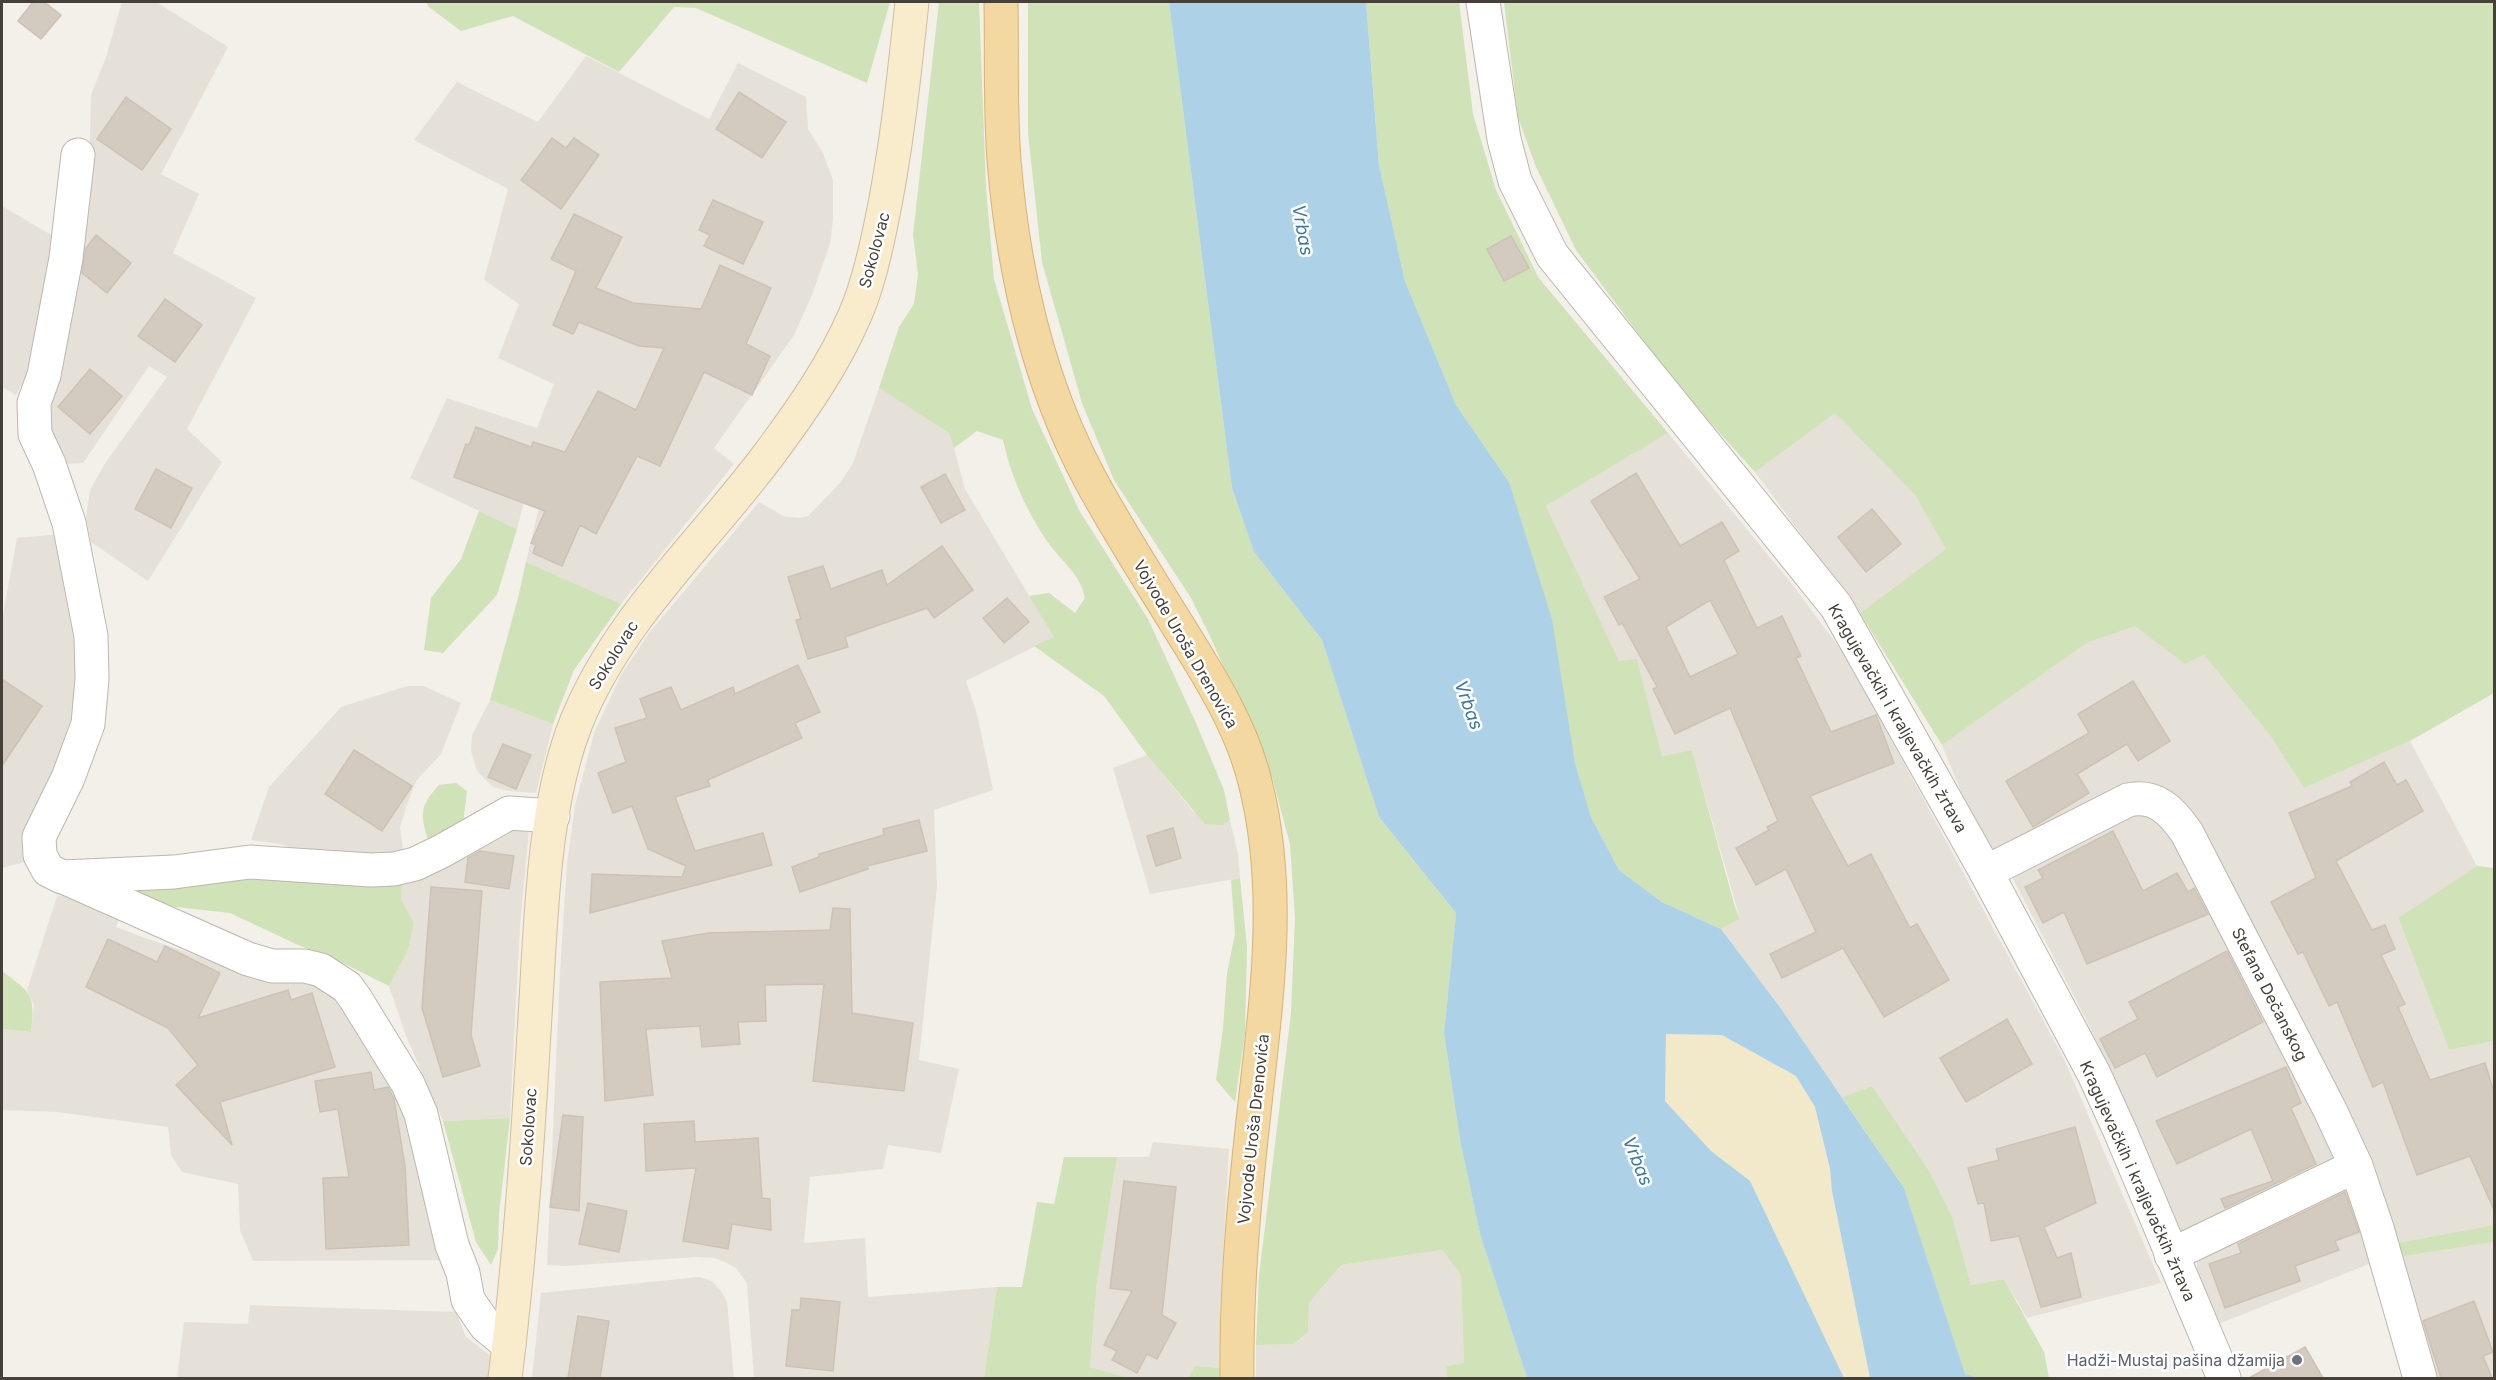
<svg xmlns="http://www.w3.org/2000/svg" width="2496" height="1380" font-family="Inter,sans-serif">
<style>
.residential{fill:#e6e1d8}
.green{fill:#d0e2b7}
.sand{fill:#f2e8ca}
.water{fill:#add2e8}
.building{fill:#d3cbc0;stroke:#cdc2b4;stroke-width:1.5;fill-rule:evenodd}
.lines{fill:none;stroke-linecap:round;stroke-linejoin:round}
.minor-casing{stroke:#bdb7ad;stroke-width:35}
.tertiary-casing{stroke:#bdb7ad;stroke-width:35}
.secondary-casing{stroke:#cdbf9e;stroke-width:35}
.primary-casing{stroke:#d6b474;stroke-width:35}
.minor{stroke:#fff;stroke-width:33}
.tertiary{stroke:#fff;stroke-width:33}
.secondary{stroke:#f8eccd;stroke-width:33}
.primary{stroke:#f3d8a2;stroke-width:33}
.worship-dot{fill:#6b7280;stroke:#fff;stroke-width:2}
.labels{text-anchor:middle;dominant-baseline:central;stroke-width:5;stroke-linejoin:round;paint-order:stroke}
.street-label{font-size:16px;fill:#454038;stroke:#fff}
.worship-label{font-size:16px;fill:#5b616d;stroke:#fff;text-anchor:end}
.water-label{font-size:18px;font-style:italic;fill:#3c799e;stroke:#fff}
</style>
<rect width="100%" height="100%" fill="#f3efe9"/>
<g class="residential">
<path d="M122,2H156L228,47L161,174L199,194L173,253L256,298L187,429L222,462L148,581L91,542L86,518L90,490L106,462L167,377L149,366L83,463L67,464L56,449L47,422L81,222L90,139L91,95L106,57Z"/>
<path d="M586,56L709,119L738,63L806,97L808,129L823,153L833,180V220L830,244L812,295L794,335L714,448L734,464L621,604L526,562L542,495L527,490L517,529L410,478L447,398L537,428L554,384L498,358L519,304L484,280L508,189L414,140L457,82L538,122Z"/>
<path d="M2,206L58,239L35,357L16,395L2,387Z"/>
<path d="M879,388L950,433L965,489L1054,637L966,681L977,714L993,790L934,810L937,886L919,1060L959,1069L941,1153L888,1145L883,1169L810,1177L804,1243L865,1238L868,1297L997,1287L984,1378H754L747,1283L736,1268L725,1262L714,1258L696,1257L566,1266L547,1265L560,972L567,864L575,805L594,733L621,675L649,633L759,502L783,516L798,518L808,516L840,483L853,463Z"/>
<path d="M1834,412L1915,495L1947,549L1860,613L1755,472Z"/>
<path d="M1668,433L1792,584L1847,658L2063,1057L2161,1283L2027,1318L2004,1279L1971,1285L1952,1216L1930,1172L1872,1086L1842,1097L1782,1010L1721,929L1740,919L1692,750L1662,756L1637,659L1619,662L1546,506Z"/>
<path d="M61,534L77,588L80,712L25,862L2,868V623L4,609L17,538Z"/>
<path d="M2136,625L2185,664L2204,655L2269,734L2304,788L2410,741L2477,866L2398,919L2449,1050L2494,1041V1225L2396,1243L2173,802L2000,852L1990,850L1978,833L1942,745L2087,643Z"/>
<path d="M407,686H424L461,703L441,754L416,781L407,805L400,827L404,856L310,854L281,844L251,840L269,787L341,707Z"/>
<path d="M490,700L553,724L536,793L508,791L493,787L477,771L471,751L472,735Z"/>
<path d="M1147,755L1192,810L1223,825L1230,820L1238,854L1240,878L1150,894L1113,768Z"/>
<path d="M2129,811L2168,820L2336,1145L2335,1163L2181,1233L2132,1116L2086,1019L2013,879L2015,870Z"/>
<path d="M506,827L529,830L520,926L510,1118L443,1121L406,1036L389,986L408,950L414,923L401,899L402,884Z"/>
<path d="M73,894L126,904L116,927L148,939L234,968L324,981L406,1103L442,1260L253,1261L240,1230L238,1184L182,1172L171,1155L168,1127L57,1112L2,1110V1029L31,1032L34,1005L27,990L57,896Z"/>
<path d="M1153,1142L1229,1149L1220,1312L1221,1368L1194,1366L1189,1378H1129L1090,1367L1097,1282L1117,1157H1149Z"/>
<path d="M2346,1180L2374,1262L2216,1325L2197,1269V1260Z"/>
<path d="M2494,1242V1378H2430L2398,1257Z"/>
<path d="M1442,1250L1461,1275L1464,1363L1446,1366L1447,1378H1256V1345L1294,1344L1308,1332L1309,1303L1341,1265Z"/>
<path d="M699,1277L712,1281L721,1291L727,1302L734,1378H532L541,1293Z"/>
<path d="M250,1305L456,1312L466,1337L491,1356V1378H177L184,1322L248,1324Z"/>
</g>
<g class="green">
<path d="M426,2H890L867,83L696,8L674,7L619,72L513,16L461,31L429,7Z"/>
<path d="M939,2H979L986,188L994,279L1032,409L1080,512L1148,619L1196,723L1224,790L1230,820L1223,825L1205,824L1147,755L1104,696L1034,646L1054,637L1029,596L1049,593L1075,613L1085,598C1079,571 1062,563 1047,541C1026,510 1011,477 1003,440L977,431L954,448L949,433L879,388L899,327L914,304L918,274L913,235Z"/>
<path d="M1028,2H1169L1232,488L1254,552L1322,640L1379,817L1456,913L1444,1033L1460,1140L1480,1234L1527,1378H1447L1446,1366L1464,1363L1461,1275L1442,1250L1341,1265L1309,1303L1308,1332L1294,1344L1256,1345L1259,1276L1291,1013L1295,918L1290,844L1272,777L1210,636L1191,598L1114,480L1082,403L1042,262L1028,133Z"/>
<path d="M1366,2H1459L1473,114L1496,190L1512,223L1538,277L1668,433L1546,506L1619,661L1637,659L1662,756L1692,750L1735,907L1740,919L1721,929L1662,902L1619,870L1591,817L1575,763L1509,482L1456,405L1405,281L1379,165Z"/>
<path d="M1504,2H2494V693L2410,741L2304,788L2269,734L2204,655L2185,664L2135,626L2087,643L1942,745L1860,613L1946,549L1915,495L1835,413L1755,472L1678,387L1576,250L1536,167L1518,117Z"/>
<path d="M479,511L517,529L497,595L443,653L424,650L431,598L461,559Z"/>
<path d="M526,562L621,604L574,670L553,724L490,700L518,598Z"/>
<path d="M456,783L467,791L463,824L428,839C419,813 421,805 439,785Z"/>
<path d="M2477,866L2494,868V1041L2449,1050L2398,918Z"/>
<path d="M234,877L311,879L381,887L402,884L401,899L414,923L408,950L389,986L343,963L296,944L230,913L149,904H87L137,886Z"/>
<path d="M1240,878L1247,947L1245,1033L1235,1102L1216,1080L1223,1028L1227,973L1235,934L1231,880Z"/>
<path d="M2,971C32,994 35,993 31,1032L2,1029Z"/>
<path d="M1872,1086L1930,1172L1952,1216L1971,1285L2004,1279L2044,1352L2049,1378H1980L1965,1375L1904,1188L1842,1097Z"/>
<path d="M510,1118L499,1214L498,1249L491,1265L476,1242L443,1121Z"/>
<path d="M1064,1157H1117L1097,1282L1090,1367L1129,1378H984L997,1287H1022L1037,1202L1054,1204Z"/>
<path d="M2494,1225V1242L2398,1257L2396,1243Z"/>
<path d="M1194,1366L1221,1368V1378H1189Z"/>
</g>
<path class="sand" d="M1666,1034L1722,1035L1796,1076L1815,1107L1830,1169L1832,1191L1870,1378H1844L1750,1181L1711,1151L1665,1101Z"/>
<path class="water" d="M1169,2H1366L1379,165L1405,281L1456,405L1509,482L1552,619L1575,763L1591,817L1619,870L1662,902L1721,929L1782,1010L1904,1188L1965,1374L1980,1378H1870L1832,1191L1830,1169L1815,1107L1796,1076L1722,1035L1666,1034L1665,1101L1711,1151L1750,1181L1844,1378H1527L1480,1234L1460,1140L1444,1033L1456,913L1379,817L1322,640L1254,552L1232,488Z"/>
<g class="building">
<path d="M33,2H44L61,15L41,39L18,21Z"/>
<path d="M739,92L786,122L762,158L716,129Z"/>
<path d="M126,97L171,129L142,170L97,139Z"/>
<path d="M552,138L566,148L574,138L599,155L561,209L521,180Z"/>
<path d="M713,200L763,222L743,264L704,246L710,235L699,230Z"/>
<path d="M574,214L622,237L596,288L633,303L701,309L720,265L771,288L746,344L770,356L752,395L704,372L660,466L637,456L596,534L580,525L562,566L533,553L536,545L531,543L545,511L454,477L466,444L469,445L476,427L531,447L533,442L565,452L598,391L636,410L664,348L639,346L579,322L573,334L553,325L576,271L551,259Z"/>
<path d="M96,235L131,263L107,293L82,273L86,248Z"/>
<path d="M1511,236L1529,268L1504,281L1487,249Z"/>
<path d="M165,299L202,325L175,362L138,336Z"/>
<path d="M90,369L122,396L90,434L58,407Z"/>
<path d="M156,469L192,488L171,528L135,509Z"/>
<path d="M1636,473L1680,546L1722,522L1739,551L1724,560L1757,628L1782,616L1801,656L1796,658L1831,732L1876,715L1894,763L1810,796L1848,866L1871,854L1910,928L1917,924L1949,980L1884,1017L1843,948L1782,978L1770,954L1816,932L1786,869L1756,885L1736,848L1769,830L1767,827L1778,821L1730,708L1675,734L1653,689L1657,687L1622,623L1619,625L1604,597L1640,579L1591,501ZM1710,600L1738,654L1690,677L1666,627Z"/>
<path d="M945,474L965,510L941,523L921,487Z"/>
<path d="M1872,509L1901,544L1866,572L1838,537Z"/>
<path d="M942,546L973,590L934,618L927,608L845,637L848,647L808,659L796,620L801,619L788,577L823,566L831,589L882,570L887,585Z"/>
<path d="M1007,598L1029,622L1004,643L983,618Z"/>
<path d="M798,665L820,712L795,723L802,738L708,780L710,786L675,797L695,851L763,833L772,865L590,913L592,874L682,877L686,866L648,849L632,806L613,813L598,773L626,762L615,728L647,718L640,699L671,687L681,710L733,687L735,694Z"/>
<path d="M2,679L42,706L2,766Z"/>
<path d="M2133,681L2170,741L2138,761L2127,744L2077,774L2089,793L2033,827L2006,781L2089,733L2078,714Z"/>
<path d="M503,744L531,755L516,789L488,777Z"/>
<path d="M354,750L412,786L382,831L325,794Z"/>
<path d="M2384,762L2397,785L2406,780L2423,811L2336,861L2372,930L2385,925L2395,949L2381,955L2405,1004L2398,1007L2430,1080L2485,1063L2494,1092V1210L2470,1156L2417,1175L2383,1082L2373,1087L2337,1002L2329,1006L2303,952L2298,954L2271,902L2316,878L2289,813L2352,786L2350,782Z"/>
<path d="M919,820L927,851L867,866L868,869L800,892L792,867L819,857V854L884,835L883,829Z"/>
<path d="M1173,828L1181,858L1156,866L1147,836Z"/>
<path d="M2113,831L2143,891L2177,873L2188,892L2194,888L2208,914L2087,964L2064,912L2043,923L2025,887L2043,878L2038,870Z"/>
<path d="M480,851L514,856L509,889L465,882L468,858Z"/>
<path d="M431,887L482,891L471,1035L480,1066L443,1077L422,1008Z"/>
<path d="M833,908L850,909L852,1013L913,1023L904,1091L813,1081L824,984L765,985L766,1021L738,1022L740,1044L702,1047L700,1026L646,1029L653,1095L605,1101L600,982L672,978L662,941L708,933L830,930Z"/>
<path d="M108,939L157,962L165,946L220,973L198,1018L288,990L291,1000L312,993L335,1067L220,1102L232,1145L176,1085L198,1065L168,1028L86,987Z"/>
<path d="M2227,951L2263,1022L2157,1077L2145,1053L2115,1068L2100,1039L2138,1019L2129,1002Z"/>
<path d="M2007,1019L2032,1064L1966,1102L1940,1058Z"/>
<path d="M2286,1067L2301,1103L2291,1108L2316,1164L2225,1208L2221,1199L2273,1181L2251,1129L2177,1164L2156,1121Z"/>
<path d="M371,1072L374,1090L388,1087L394,1099L405,1166L409,1245L326,1249L323,1178L349,1177L338,1109L320,1112L315,1081Z"/>
<path d="M563,1115L583,1117L579,1211L550,1207Z"/>
<path d="M694,1121L695,1142L758,1138L762,1198L770,1199L771,1230L732,1224L728,1249L683,1241L696,1168L646,1171L644,1124Z"/>
<path d="M2075,1127L2096,1203L2044,1227L2057,1258L2071,1253L2081,1297L2041,1307L2019,1236L1991,1241L1984,1203L1978,1204L1968,1168L1999,1160L1996,1149Z"/>
<path d="M1124,1181L1176,1187L1162,1315L1176,1323L1157,1359L1147,1354L1137,1373L1112,1360L1117,1351L1104,1345L1132,1291L1110,1288Z"/>
<path d="M2345,1192L2359,1232L2335,1241L2339,1250L2295,1266L2300,1281L2225,1308L2209,1264L2241,1253L2238,1244Z"/>
<path d="M588,1203L627,1211L619,1252L579,1244Z"/>
<path d="M801,1298L840,1302L833,1371L786,1366L792,1310H800Z"/>
<path d="M2474,1301L2493,1352L2483,1356L2492,1378H2441L2423,1321Z"/>
<path d="M578,1316L609,1321L600,1378H568Z"/>
<path d="M2305,1347L2323,1378H2249Z"/>
</g>
<g class="lines">
<defs>
<g id="minor">
<path d="M78,155L66,258L44,375L34,403L35,434L49,464L69,523L91,636L92,679L88,724L68,778L39,837L40,855L48,870L62,877L174,872L250,862L371,870L394,869L415,864L442,851L509,813L553,816"/>
<path d="M1986,872L2128,800C2156,794 2172,811 2187,833L2330,1110L2356,1166L2377,1228L2420,1378"/>
<path d="M68,879L248,959L272,966H305L321,970L347,987L355,998L408,1084L421,1114L452,1245L463,1273L468,1300L486,1326L509,1345"/>
<path d="M2171,1255L2356,1166"/>
</g>
<path id="tertiary" d="M1483,2L1504,139L1515,181L1552,255L1836,606L1986,872L2094,1074L2120,1131L2224,1378"/>
<path id="secondary" d="M505,1378C520,1258 528,1137 535,1016C541,925 542,809 576,723C618,618 704,542 770,453C802,410 834,364 855,315C867,288 874,257 880,229C896,154 904,78 912,2"/>
<path id="primary" d="M1001,2C1002,54 1000,108 1004,160C1013,271 1037,380 1090,479C1116,527 1146,574 1175,621C1206,671 1241,724 1255,782C1283,891 1266,1003 1254,1112C1244,1201 1236,1289 1237,1378"/>
</defs>
<use href="#minor" class="minor-casing"/>
<use href="#tertiary" class="tertiary-casing"/>
<use href="#secondary" class="secondary-casing"/>
<use href="#primary" class="primary-casing"/>
<use href="#minor" class="minor"/>
<use href="#tertiary" class="tertiary"/>
<use href="#secondary" class="secondary"/>
<use href="#primary" class="primary"/>
</g>
<circle class="worship-dot" cx="2297" cy="1360" r="6"/>
<g class="labels">
<g class="street-label">
<text transform="translate(874 250) rotate(-75)">Sokolovac</text>
<text transform="translate(1186 644) rotate(60)">Vojvode Uroša Drenovića</text>
<text transform="translate(613 655) rotate(-58)">Sokolovac</text>
<text transform="translate(1898 718) rotate(60)">Kragujevačkih i kraljevačkih žrtava</text>
<text transform="translate(2270 994) rotate(63)">Stefana Dečanskog</text>
<text transform="translate(528 1127) rotate(-86)">Sokolovac</text>
<text transform="translate(1253 1129) rotate(-84)">Vojvode Uroša Drenovića</text>
<text transform="translate(2138 1181) rotate(66)">Kragujevačkih i kraljevačkih žrtava</text>
</g>
<g class="worship-label">
<text x="2285" y="1360">Hadži-Mustaj pašina džamija</text>
</g>
<g class="water-label">
<text transform="translate(1303 230) rotate(80)">Vrbas</text>
<text transform="translate(1469 705) rotate(70)">Vrbas</text>
<text transform="translate(1638 1161) rotate(68)">Vrbas</text>
</g>
</g>
<rect width="2496" height="1380" fill="none" stroke="#454038" stroke-width="6"/>
</svg>
